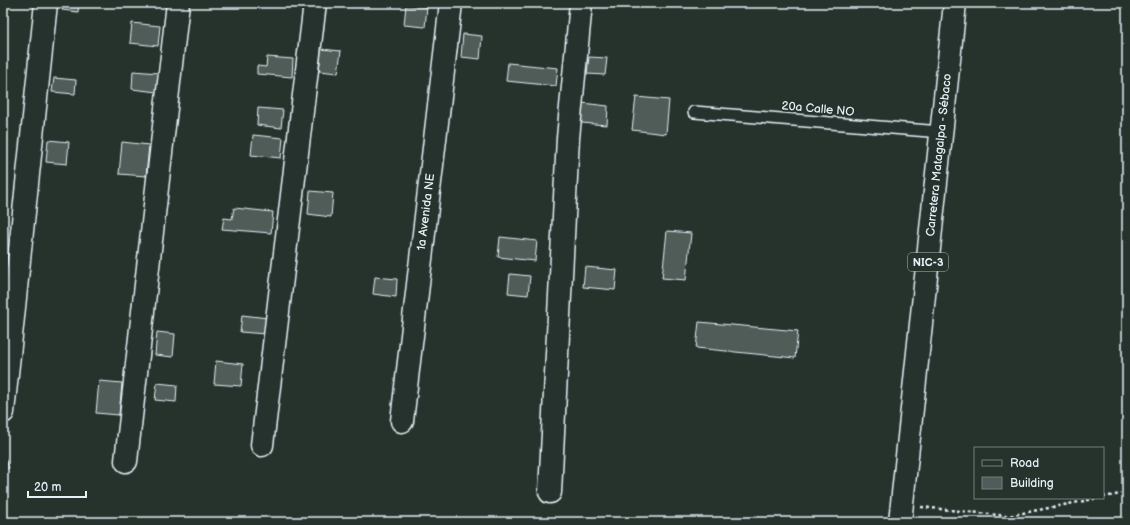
<svg xmlns="http://www.w3.org/2000/svg" width="1130" height="525" font-family="'Balsamiq Sans',sans-serif">
<style>
.building{fill:#505c59;stroke:#e8f1f8}
.lines{fill:none;stroke-linecap:round;stroke-linejoin:round}
.lane-casing{stroke:#e8f1f8;stroke-width:14}
.street-casing{stroke:#e8f1f8;stroke-width:25}
.primary-casing{stroke:#e8f1f8;stroke-width:25}
.path{stroke:#e8f1f8;stroke-width:2.5;stroke-dasharray:3 3;stroke-linecap:butt}
.lane{stroke:#26332d;stroke-width:11}
.street{stroke:#26332d;stroke-width:22}
.primary{stroke:#26332d;stroke-width:22}
.labels{text-anchor:middle;dominant-baseline:central;stroke-width:4;stroke-linejoin:round;paint-order:stroke}
.shield{fill:#26332d;stroke:#aeb8bb;stroke-width:1}
.shield-label{font-size:11px;font-weight:bold;fill:#e8f1f8}
.street-label{font-size:12px;fill:#e8f1f8;stroke:#26332d}
</style>
<rect width="100%" height="100%" fill="#26332d"/>
<filter id="ink" filterUnits="userSpaceOnUse"><feTurbulence type="fractalNoise" baseFrequency=".025" numOctaves="2"/><feDisplacementMap in="SourceGraphic" scale="8" xChannelSelector="R" yChannelSelector="G"/><feConvolveMatrix kernelMatrix="1 2 1 2 8 2 1 2 1" color-interpolation-filters="sRGB"/></filter>
<g filter="url(#ink)">
<g class="building">
<path d="M62,3H79L78,12L62,10Z"/>
<path d="M406,5L427,7L425,27L404,25Z"/>
<path d="M132,23L160,26L158,46L130,43Z"/>
<path d="M463,34L482,36L480,59L461,57Z"/>
<path d="M321,49L341,51L338,73L319,71Z"/>
<path d="M267,57L293,59L292,77L257,74V66L266,67Z"/>
<path d="M589,57L607,58L605,75L587,74Z"/>
<path d="M508,63L558,68L556,86L506,81Z"/>
<path d="M133,71L159,73L157,92L132,89Z"/>
<path d="M54,78L76,80L75,94L52,92Z"/>
<path d="M636,97L669,100L666,134L632,130Z"/>
<path d="M582,103L608,106L607,125L581,123Z"/>
<path d="M258,108L283,110L281,128L257,125Z"/>
<path d="M253,135L283,138L281,158L251,155Z"/>
<path d="M48,140L69,142L67,164L46,162Z"/>
<path d="M122,142L149,145L146,176L119,174Z"/>
<path d="M310,191L333,193L331,217L308,214Z"/>
<path d="M234,208L273,212L271,233L222,229L224,218L232,219Z"/>
<path d="M667,231L691,233L686,280L662,278Z"/>
<path d="M500,237L537,241L535,261L498,257Z"/>
<path d="M585,267L617,270L615,290L583,287Z"/>
<path d="M510,274L530,276L528,295L508,293Z"/>
<path d="M375,277L397,279L396,297L373,294Z"/>
<path d="M242,315L268,318L266,334L240,332Z"/>
<path d="M699,322L798,331L795,358L696,348Z"/>
<path d="M157,332L175,334L173,357L155,355Z"/>
<path d="M216,361L243,364L241,386L214,384Z"/>
<path d="M99,381L122,383L119,415L96,413Z"/>
<path d="M157,383L177,385L176,402L155,400Z"/>
<path d="M3,453L9,468L3,470Z"/>
</g>
<g class="lines">
<defs>
<path id="lane" d="M694,112L941,132"/>
<g id="street">
<path d="M3,412L46,3"/>
<path d="M402,421L451,3"/>
<path d="M262,445L315,3"/>
<path d="M126,461L178,3"/>
<path d="M550,492L568,138L581,3"/>
</g>
<path id="primary" d="M900,522L955,3"/>
</defs>
<use href="#lane" class="lane-casing"/>
<use href="#street" class="street-casing"/>
<use href="#primary" class="primary-casing"/>
<g class="path">
<path d="M1103,497L1127,493"/>
<path d="M921,507L1008,516L1099,498"/>
</g>
<use href="#lane" class="lane"/>
<use href="#street" class="street"/>
<use href="#primary" class="primary"/>
</g>
</g>
<g class="labels">
<rect class="shield" x="908" y="253" width="40" height="18" rx="3"/>
<g class="shield-label">
<text x="928" y="262">NIC-3</text>
</g>
<g class="street-label">
<text transform="translate(818 109) rotate(5)">20a Calle NO</text>
<text transform="translate(939 155) rotate(-84)">Carretera Matagalpa - Sébaco</text>
<text transform="translate(426 212) rotate(-83)">1a Avenida NE</text>
</g>
</g>
<rect width="1130" height="525" fill="none" stroke="#26332d" stroke-width="16"/>
<rect x="8" y="8" width="1114" height="509" fill="none" stroke="#e8f1f8" stroke-width="1.5" filter="url(#ink)"/>
<rect x="974" y="447" width="130" height="52" fill="#26332d" stroke="#747f7e"/>
<rect x="982" y="460" width="20" height="6" fill="#26332d" stroke="#747f7e"/>
<text x="1010" y="467" font-size="12" fill="#e8f1f8">Road</text>
<rect x="982" y="477" width="20" height="12" fill="#505c59" stroke="#747f7e"/>
<text x="1010" y="487" font-size="12" fill="#e8f1f8">Building</text>
<path d="M28 491v6h58v-6" fill="none" stroke="#e8f1f8" stroke-width="2"/>
<text x="34" y="491" font-size="12" fill="#e8f1f8" stroke="#26332d" stroke-width="3" paint-order="stroke">20 m</text>
</svg>
